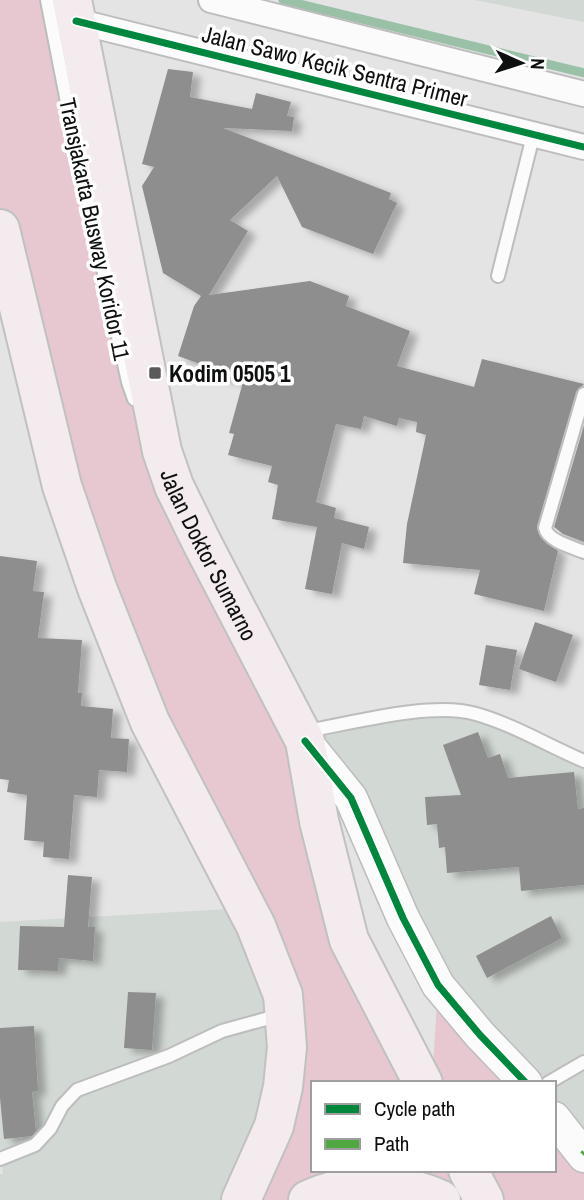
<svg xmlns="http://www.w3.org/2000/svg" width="584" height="1200" font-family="'Archivo Narrow',sans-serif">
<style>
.built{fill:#d2d8d3}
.green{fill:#e7c8d0}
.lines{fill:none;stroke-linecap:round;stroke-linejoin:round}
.stream{stroke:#9ac0a8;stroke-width:9}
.building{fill:#8d8e8d;filter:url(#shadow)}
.service-casing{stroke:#bcbdbc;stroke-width:16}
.minor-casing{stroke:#bcbdbc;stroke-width:28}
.tertiary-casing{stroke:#bcbdbc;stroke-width:35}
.primary-casing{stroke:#c0c1c0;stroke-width:42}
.service{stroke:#fbfbfb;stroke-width:12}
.minor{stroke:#fbfbfb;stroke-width:24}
.tertiary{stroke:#fbfbfb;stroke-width:32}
.primary{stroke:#f3ebed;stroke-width:38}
.quiet{stroke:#51a841;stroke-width:5;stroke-dasharray:10 5;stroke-linecap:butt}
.cycleway-casing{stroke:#fff;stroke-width:11}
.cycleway{stroke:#00873e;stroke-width:7}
.poi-dot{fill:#595a59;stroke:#fff;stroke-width:2.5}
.labels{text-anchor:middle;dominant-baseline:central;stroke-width:7;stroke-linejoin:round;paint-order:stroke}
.street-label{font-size:23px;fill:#0e0f0f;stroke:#fff}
.poi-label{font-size:23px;font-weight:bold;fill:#0e0f0f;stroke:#fff;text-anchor:start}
</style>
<defs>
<filter id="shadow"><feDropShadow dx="8" dy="4.5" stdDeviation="3.5" flood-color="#0004"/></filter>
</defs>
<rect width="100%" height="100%" fill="#e3e4e3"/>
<g class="built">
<path d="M475,0H584V22Z"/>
<path d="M436,708L483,716L584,761V1153L554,1118V1083H526L438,985L300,732Z"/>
<path d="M247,908L283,995L241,1200H0V1174H3L0,1145V922Z"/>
</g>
<g class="green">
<path d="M0,0H49L162,451L319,821L423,1083H313V1170H554V1117L584,1156V1200H241L286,1037L150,722L0,217Z"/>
<path d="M438,985L526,1083H432Z"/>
</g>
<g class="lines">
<path class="stream" d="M283,0L584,73"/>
</g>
<g class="building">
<path d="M168,69L193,72L190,97L252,109L256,93L291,102L287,116L294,117L292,131L223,128L391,193L389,199L397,203L373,254L302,227L277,176L230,220L248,231L209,295L310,281L349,296L346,306L410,331L397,366L474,387L482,359L584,384L576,392L537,526L541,538L558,551L544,611L474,594L480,570L403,563L407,524L426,435L416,432L417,422L399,418L397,426L364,416L361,429L336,424L316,502L336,508L334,518L369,527L364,549L342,543L332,594L305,589L317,527L272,519L278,485L268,482L272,466L228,455L234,434L229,433L243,382L213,375L214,369L178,356L194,306L201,296L163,273L142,186L154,167L142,164Z"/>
<path d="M584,425V542L563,534L554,527Z"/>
<path d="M0,556L37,561L33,591L44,592L38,638L82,640L78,693H82L81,706L113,709L111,738L129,739L127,772L99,770L97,797L74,795L69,859L43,857L44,842L24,840L27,795L7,792L9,780L0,779Z"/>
<path d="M535,622L573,635L556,682L519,669Z"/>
<path d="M486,645L517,650L510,690L479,685Z"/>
<path d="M478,732L488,758L500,754L508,778L574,772L578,809L584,808V885L521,891L519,867L447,873L445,847L439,848L437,824L427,825L425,797L461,795L443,745Z"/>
<path d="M68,875L92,877L88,927H95L93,961L59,958L58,971L18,970L20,926L64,927Z"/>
<path d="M551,916L562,938L487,978L476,956Z"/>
<path d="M128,992L156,993L152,1050L124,1048Z"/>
<path d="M34,1026L38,1091L32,1092L36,1131L32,1136L4,1139L0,1098V1028Z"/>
</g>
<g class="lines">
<defs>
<g id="service">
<path d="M47,0L72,128L128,382L134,399"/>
<path d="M498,276L533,136"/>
<path d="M584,394L545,528C548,541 572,547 584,552"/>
<path d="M306,731C353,723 432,701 476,714C512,724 549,746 584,761"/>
<path d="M548,1083L584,1062"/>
<path d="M0,1159L35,1145L50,1129L62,1106L77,1090L169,1056L222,1031L280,1015"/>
</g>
<g id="minor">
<path d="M211,0L584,94"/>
<path d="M76,21L584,147"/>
</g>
<g id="tertiary">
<path d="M305,741L351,798L403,918L438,985L480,1035L526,1083"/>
<path d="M554,1118L584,1156"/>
</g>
<g id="primary">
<path id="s1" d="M72,0L162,451L174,486L202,543L305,741L319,821L349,940L423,1083"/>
<path d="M0,229L62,486L97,588L150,722L256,926L283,995L287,1047L283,1087L274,1126L241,1200"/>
<path d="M468,1170L484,1200"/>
<path d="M308,1200C349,1181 401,1181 441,1200"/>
</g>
</defs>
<use href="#service" class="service-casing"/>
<use href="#minor" class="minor-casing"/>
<use href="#tertiary" class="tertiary-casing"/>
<use href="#primary" class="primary-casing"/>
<use href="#service" class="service"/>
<use href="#minor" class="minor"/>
<use href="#tertiary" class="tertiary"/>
<use href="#primary" class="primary"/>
<path class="quiet" d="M582,1154L584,1152"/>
<defs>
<g id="cycleway">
<path d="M76,21L584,147"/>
<path d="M305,741L351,798L403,918L438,985L480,1035L526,1083"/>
</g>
</defs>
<use href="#cycleway" class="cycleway-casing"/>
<use href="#cycleway" class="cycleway"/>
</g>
<rect class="poi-dot" x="148" y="366" width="14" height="14" rx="3.5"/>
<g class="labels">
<g class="street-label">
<text transform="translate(335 66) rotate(14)">Jalan Sawo Kecik Sentra Primer</text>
<text transform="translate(95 229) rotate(78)">Transjakarta Busway Koridor 11</text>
<text stroke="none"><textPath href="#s1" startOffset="574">Jalan Doktor Sumarno</textPath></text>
</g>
<g class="poi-label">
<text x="169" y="373">Kodim 0505 1</text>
</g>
</g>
<rect x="311" y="1081" width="245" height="91" fill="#ffffff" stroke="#9f9f9f" stroke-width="2"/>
<rect x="325" y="1104" width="35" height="10" fill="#00873e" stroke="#9f9f9f" stroke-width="2"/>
<text x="374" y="1116" font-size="21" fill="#0e0f0f">Cycle path</text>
<rect x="325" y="1139" width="35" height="10" fill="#51a841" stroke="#9f9f9f" stroke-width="2"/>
<text x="374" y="1151" font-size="21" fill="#0e0f0f">Path</text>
<g transform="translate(521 63) rotate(93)" stroke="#ffffff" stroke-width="5" paint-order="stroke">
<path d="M0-5L12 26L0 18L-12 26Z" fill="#0e0f0f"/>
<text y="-10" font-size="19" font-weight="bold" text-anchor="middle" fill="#0e0f0f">N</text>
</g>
</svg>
